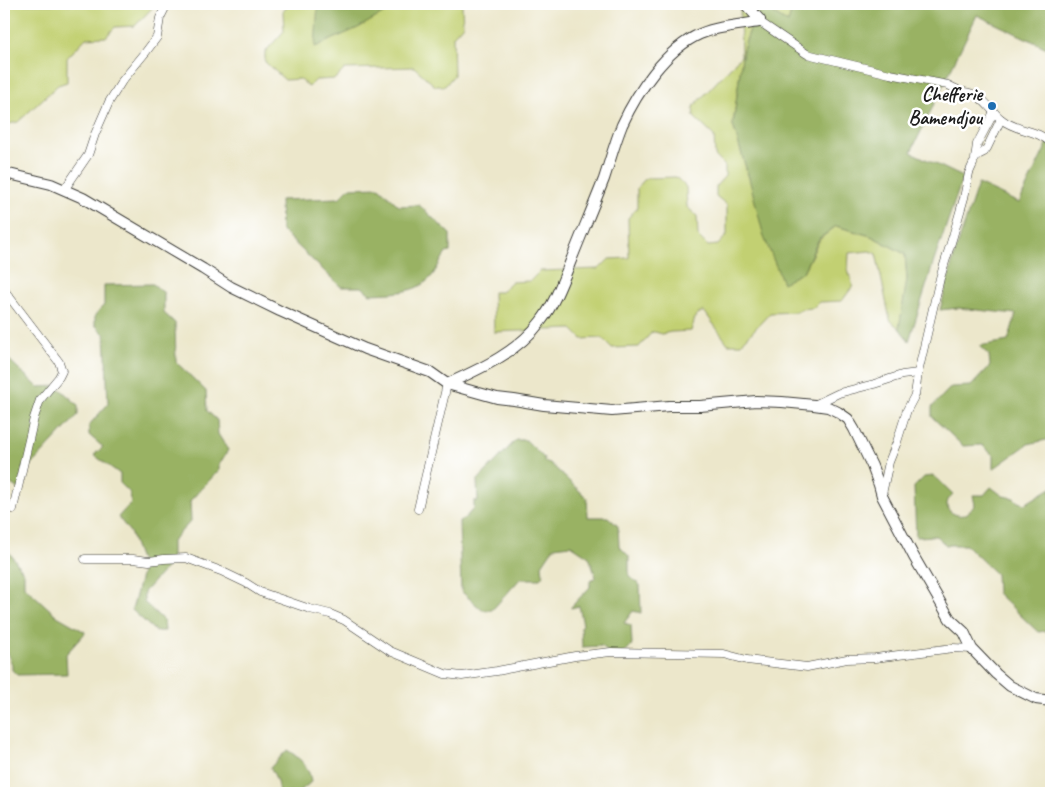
<svg xmlns="http://www.w3.org/2000/svg" width="1055" height="797" font-family="Caveat,sans-serif">
<style>
.green{fill:#c2d072;stroke:#6f7647}
.forest{fill:#99b264;stroke:#5a6740}
.lines{fill:none;stroke-linecap:round;stroke-linejoin:round}
.street-casing{stroke:#3b3a36;stroke-width:9}
.secondary-casing{stroke:#3b3a36;stroke-width:12}
.street{stroke:#fff;stroke-width:8}
.secondary{stroke:#fff;stroke-width:10}
.poi-dot{fill:#1f6fb2;stroke:#fff;stroke-width:2}
.labels{text-anchor:middle;dominant-baseline:central;stroke-width:5;stroke-linejoin:round;paint-order:stroke}
.poi-label{font-size:20px;font-weight:bold;fill:#1c1c1c;stroke:#fff;text-anchor:end}
</style>
<rect width="100%" height="100%" fill="#fff"/>
<filter id="ink" filterUnits="userSpaceOnUse"><feTurbulence type="fractalNoise" baseFrequency=".02" numOctaves="2"/><feDisplacementMap in="SourceGraphic" scale="10" xChannelSelector="R" yChannelSelector="G"/><feConvolveMatrix kernelMatrix="1 2 1 2 8 2 1 2 1" color-interpolation-filters="sRGB"/></filter>
<filter id="wash" filterUnits="userSpaceOnUse"><feTurbulence type="fractalNoise" baseFrequency=".0096" numOctaves="4" result="noise"/><feDisplacementMap in="SourceGraphic" scale="20" xChannelSelector="R" yChannelSelector="G"/><feGaussianBlur stdDeviation="1.12" result="paint"/><feColorMatrix in="noise" values="0 0 0 0 0 0 0 0 0 0 0 0 0 0 0 0 0 1.4 0 .05"/><feComposite in="paint" operator="in"/></filter>
<g filter="url(#wash)">
<rect width="100%" height="100%" fill="#ece7cb"/>
<g class="green">
<path d="M4,4H154V6L135,26L115,27L106,37L86,38L67,58V82L58,85L18,122L4,125Z"/>
<path d="M291,4H464L462,6L463,25L453,36L454,75L445,86H435L414,67L345,69L335,79L316,80L309,87L300,79L285,80L265,62V52L284,31L283,11Z"/>
<path d="M740,4H759L743,49L733,125L749,178L803,272L820,239L836,226L871,236L905,254L907,279L900,328L901,330L890,320L876,253L869,251L849,253L848,270L853,286L842,301L819,302L813,308L801,309L797,312L770,313L741,344H728L704,311L696,315L691,331L671,332L662,334L655,332H652L639,347L612,348L602,338L582,339L572,329L494,332L493,292H501L511,282L530,281L540,271L599,269L609,259L629,258L628,218L637,208V188L646,178L676,177L686,187L687,207L697,216L698,236L708,246L718,245L727,235V205L716,196V186L725,176V166L715,156L714,136L694,117L693,107L741,56Z"/>
<path d="M759,4H793L788,23Z"/>
</g>
<g class="forest">
<path d="M318,4H400L358,28L315,47Z"/>
<path d="M759,4L788,23L793,4H1051V50L977,15L911,152L963,177L934,261L909,341L899,328L907,279L905,254L871,236L836,226L819,239L803,272L783,283L764,237L749,178L733,125L743,49Z"/>
<path d="M1051,136V439L1028,444L993,469V455L982,445L963,446L932,417V407L951,387L971,386L990,366L989,355L979,346L1008,341L1016,314L958,308L940,310L954,256L978,184L1019,203Z"/>
<path d="M379,187L399,206L419,205L450,234V252L446,253C441,260 437,269 432,276C417,294 391,293 370,294L362,287H341L281,230L280,200L339,198L349,188Z"/>
<path d="M153,284L164,293V313L175,323L176,362L206,391L207,411L217,420L218,434L228,450L219,465V470L190,501L191,521L172,541V561L144,592V602L164,621L165,631H155L132,610L143,568L130,532L118,517L131,503L130,493L120,483V474L94,455L103,447L89,435V425L108,404L105,335L95,325V315L104,305V285Z"/>
<path d="M4,355L38,387L57,386L78,405V415L21,476V491L4,479Z"/>
<path d="M516,440H526L544,458V461L550,463L587,498L588,517H608L618,526L619,546L629,556V576L640,585L641,613L633,611L624,623L631,625L632,645L622,655L612,656L602,646L582,647L581,627L583,625L579,606L571,608V607L590,587V581L596,577L589,557L571,545L554,547L542,565L543,575L540,579H520L492,610H482L461,591L459,521L465,518L474,508V501H478L477,481Z"/>
<path d="M934,476L953,494C950,497 947,500 947,505C947,513 960,518 966,514C969,512 972,508 975,505L973,495H984L991,487L1003,496L1014,498L1018,502L1025,504L1051,488V629L1047,631L1038,632L997,593L996,574L966,545H946L936,536L916,537L914,487L924,477Z"/>
<path d="M4,545L24,573V586L57,616L85,632V633L66,654L67,674L17,675L12,670V665L4,645Z"/>
<path d="M287,750C299,757 310,767 311,782L298,793H279C278,785 276,775 270,768Z"/>
</g>
</g>
<g filter="url(#ink)">
<g class="lines">
<defs>
<g id="street">
<path d="M760,22L807,54L890,74L948,85L958,90"/>
<path d="M964,92C983,94 988,108 1001,119C1017,132 1037,129 1051,143"/>
<path d="M976,156L984,152L987,148L1001,119"/>
<path d="M975,159L977,144L994,112"/>
<path d="M64,190L88,155L95,134L109,102L122,81L145,53L157,37L160,18L167,4"/>
<path d="M4,290L59,362L62,371L59,377L40,400L34,418L13,509"/>
<path d="M814,405L839,393L874,384L902,375L918,373"/>
<path d="M882,494L889,462L897,442L907,410L915,395L918,373L940,278L953,236L964,198L969,173L973,164"/>
<path d="M418,509L447,384"/>
<path d="M85,559H133L149,561L164,559L186,558L221,571L246,583L260,592L310,609L330,614L344,620L390,651L445,674L462,676L497,671L575,656L611,652L724,654L747,660L807,667L847,659L875,658L953,648L972,649"/>
</g>
<g id="secondary">
<path d="M4,175L9,174L51,184L83,198L203,269L231,287L280,311L365,349L430,372L447,384L497,398L514,400L544,405L612,411L669,406H700L756,401L782,402L814,405L828,407L838,412L848,419L854,429L872,466L879,485L882,496L914,557L950,619L964,632L972,649L996,674L1010,686L1036,699L1051,701"/>
<path d="M447,384C482,368 518,352 541,321C554,304 562,283 570,263C581,235 593,207 604,179C610,161 615,142 622,125C637,92 666,49 700,34C718,26 740,25 759,22L760,20L745,4"/>
</g>
</defs>
<use href="#street" class="street-casing"/>
<use href="#secondary" class="secondary-casing"/>
<use href="#street" class="street"/>
<use href="#secondary" class="secondary"/>
</g>
</g>
<circle class="poi-dot" cx="992" cy="106" r="5"/>
<g class="labels">
<g class="poi-label">
<text x="982" y="94">Chefferie<tspan x="982" dy="23">Bamendjou</tspan></text>
</g>
</g>
<rect width="1055" height="797" fill="none" stroke="#fff" stroke-width="20"/>
</svg>
